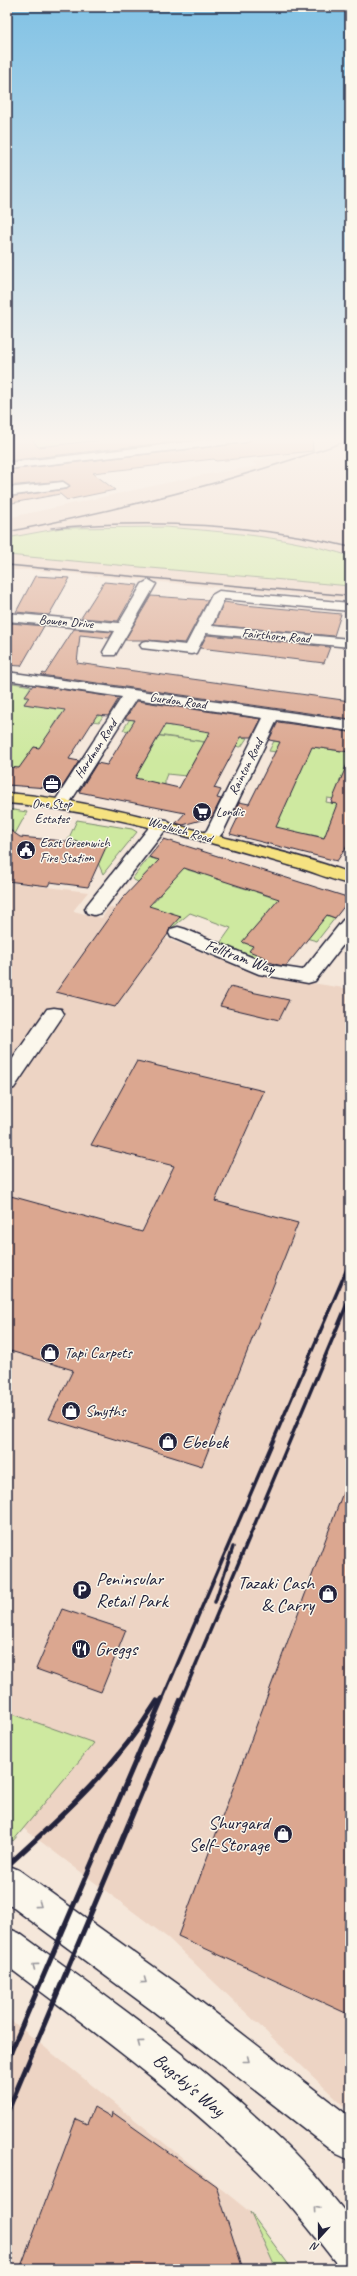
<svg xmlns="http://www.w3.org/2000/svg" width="357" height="2276" font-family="Caveat,sans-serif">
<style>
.built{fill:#edd4c4}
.green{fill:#cee9a0;stroke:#78866e}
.building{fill:#dba790;stroke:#22223b;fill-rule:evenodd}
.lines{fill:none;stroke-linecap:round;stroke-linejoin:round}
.street-casing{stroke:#22223b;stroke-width:3}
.secondary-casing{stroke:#22223b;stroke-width:3}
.primary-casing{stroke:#22223b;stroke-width:3}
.street{fill:#fbf7ec;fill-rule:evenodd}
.secondary{fill:#fbf7ec;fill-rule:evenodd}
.primary{fill:#f6e281;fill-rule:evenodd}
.rail-far2{stroke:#22223b;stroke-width:1.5}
.rail-far1{stroke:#22223b;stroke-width:3.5}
.rail{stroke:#22223b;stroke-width:5}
.oneway{stroke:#99979c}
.labels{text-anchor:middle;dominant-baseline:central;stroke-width:3;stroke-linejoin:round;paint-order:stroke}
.far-street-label{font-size:13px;fill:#22223b;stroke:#fbf7ec}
.far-poi-label{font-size:13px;fill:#22223b;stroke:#fbf7ec;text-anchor:start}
.street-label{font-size:16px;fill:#22223b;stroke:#fbf7ec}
.poi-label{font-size:16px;fill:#22223b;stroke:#fbf7ec;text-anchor:start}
.near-poi-label{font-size:19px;fill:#22223b;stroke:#fbf7ec;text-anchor:start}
.near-street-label{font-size:19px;fill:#22223b;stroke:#fbf7ec}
</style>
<rect width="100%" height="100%" fill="#f5e7da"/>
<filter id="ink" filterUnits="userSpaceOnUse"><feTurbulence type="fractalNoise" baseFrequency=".025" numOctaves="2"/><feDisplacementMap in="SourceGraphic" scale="8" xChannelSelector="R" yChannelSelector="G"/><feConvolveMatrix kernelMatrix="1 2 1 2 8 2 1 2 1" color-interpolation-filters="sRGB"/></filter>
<g filter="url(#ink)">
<g class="built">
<path d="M327,439H350V600L33,570H7V518L203,475L258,466L252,462L281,455Z"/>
<path d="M7,882L88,892L73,911L102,918L109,907L174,928L165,938L261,975L350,989V2112L168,1938L7,1816Z"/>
<path d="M7,2017L250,2212L276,2269H7Z"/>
</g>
<g class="green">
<path d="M32,439H113L37,447Z"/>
<path d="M165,527C228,532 289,537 350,556V586L7,555V538L61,528Z"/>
<path d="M7,682L31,686L25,697H29L24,704L37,706L42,700L44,707L58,709L63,703L86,714L99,716L104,709H108L99,722L60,716L47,737L42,749L34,747L30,753L53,754L7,773Z"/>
<path d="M134,712L133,720L172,726L177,718L227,735L247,738L241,747L123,730Z"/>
<path d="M145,734L204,742L203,746L214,752L200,750L186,776L167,774L165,779V785L132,782L158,738Z"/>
<path d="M274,741L341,751L344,745L350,746V777L347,780L340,779L339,783L350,785V801L327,798L326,802L337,804L350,826V852L322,837L307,834L303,840L277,834L258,805L305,756L269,751Z"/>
<path d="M7,809L27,812L15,834L7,833Z"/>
<path d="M77,820L132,829L137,832L103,874L98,863L104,845L68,840Z"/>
<path d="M163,852L188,870L202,874L209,867L211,877L225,881L240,876L233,885L247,889L255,881L263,884L256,892L271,897L278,889L287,902L335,918L317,941L306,938L258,954L266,958L264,960L219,945L231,928L190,913L173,927L141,916L142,904L146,900L154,902L161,894L132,879L149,857L157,860Z"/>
<path d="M7,1712L94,1743L13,1841L7,1836Z"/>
<path d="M250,2212L292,2269H276Z"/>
</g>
<g class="building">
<path d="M7,439H32L38,447L112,439H199L7,461V442H9Z"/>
<path d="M252,439H312L313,451L216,461L214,459L93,473L115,490L67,500L60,494L7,504V497L67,489L70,486L63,481L7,486V470L246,443Z"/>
<path d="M35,576L70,578L49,615L16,612Z"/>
<path d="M104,582L138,585L118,621L81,618Z"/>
<path d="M151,596L208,600L185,643L147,640H125Z"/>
<path d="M224,602L244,605L341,614L334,636L214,625Z"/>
<path d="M10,623L44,626L21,666L7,665V629Z"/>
<path d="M74,629L113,632L109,638L80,635L77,663L350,701V719L41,675L43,673L45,674Z"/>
<path d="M207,635L330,647L324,663L200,648Z"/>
<path d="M33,685L119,698L108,716L97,715L69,759L79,761L61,789L7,785V767L19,768L34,747L39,748L65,710L24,704L29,697H24Z"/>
<path d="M137,701L261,719L252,737H241L214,788L221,790L217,798L221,799L212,817L183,825L176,823L185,813L79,792L97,763L107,765L135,720L125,719ZM165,725L210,732L179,788L135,778Z"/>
<path d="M278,722L350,732V752L312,747L276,827L324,838L337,804L331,803L350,757V842L337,861L230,834L243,807L235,810L239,802L249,804L280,742L269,740Z"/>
<path d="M7,828L20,837L107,845L88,887L50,882L48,886L7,881Z"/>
<path d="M164,839L350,898V899L335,918L327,915L286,966L278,965L264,960L266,958L249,951L253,946L242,942L279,899L184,868L149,906L181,916L170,928L168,934L115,1007L56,992L122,899L159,860L149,857Z"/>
<path d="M230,987L251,992L289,1000L279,1020L220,1006Z"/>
<path d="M137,1061L264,1091L215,1201L298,1223L202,1466L49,1419L73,1370L7,1350V1195L142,1232L174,1166L91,1145Z"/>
<path d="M348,1479H350V2015L178,1936Z"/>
<path d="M62,1609L126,1630L101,1692L36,1669Z"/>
<path d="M94,2107L111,2117L112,2112L216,2186L243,2269H20L76,2119L87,2124Z"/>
</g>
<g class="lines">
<defs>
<g id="street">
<path d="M214,439H251L246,442L7,469V463Z"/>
<path d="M63,482L69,486L67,488L7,496V488Z"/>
<path d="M149,580L156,584L115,655H105L103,652L115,631L7,621V613L119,623L142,584Z"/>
<path d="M219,591L350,603V611L224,599L212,626L350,639V647L206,633L196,653L191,654L142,648L140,645L142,642L147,641L186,645L212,595Z"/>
<path d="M7,672L350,721V731L277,720L223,832C217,840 212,844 202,842L199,838L207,830L263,718L136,699L69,804L67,808H55L53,804L122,697L7,680Z"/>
<path d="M161,819L167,820L170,824L101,913L94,915L87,913L85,909L87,905L155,820Z"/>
<path d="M350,918V936L315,981L308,983L259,974L171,937L169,933L171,929L178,927L185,929L270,965L303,970L343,920Z"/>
<path d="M54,1008L61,1009L64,1014L14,1088L7,1090V1067L47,1009Z"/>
</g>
<g id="secondary">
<path d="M7,1865L19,1870L179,1985L350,2117V2160L337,2154L153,2011L7,1903Z"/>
<path d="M7,1928L19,1933C110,1999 203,2065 284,2143C308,2166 329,2192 350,2218V2269L336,2263C311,2231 286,2199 258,2171C181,2095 93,2031 7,1966Z"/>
</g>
<path id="primary" d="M7,793C79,799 148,817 218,836C262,847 307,857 350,873V884C330,880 312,871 292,866C199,839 104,811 7,803Z"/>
</defs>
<use href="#street" class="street-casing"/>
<use href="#secondary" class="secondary-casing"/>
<use href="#primary" class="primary-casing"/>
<use href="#street" class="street"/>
<use href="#secondary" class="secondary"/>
<use href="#primary" class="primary"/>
<g class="rail-far2">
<path d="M51,528C153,519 251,523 350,547"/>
<path d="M7,532C124,509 238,480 350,440"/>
<path d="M7,565L350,596"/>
</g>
<g class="rail-far1">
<path d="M215,1602L233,1547"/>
<path d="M162,1700L350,1262"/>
<path d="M181,1700L350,1297"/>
</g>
<g class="rail">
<path d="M7,1866C63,1815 117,1766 157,1701"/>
<path d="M7,2061L162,1699"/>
<path d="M7,2113L181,1699"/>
</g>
</g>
<defs><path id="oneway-chevron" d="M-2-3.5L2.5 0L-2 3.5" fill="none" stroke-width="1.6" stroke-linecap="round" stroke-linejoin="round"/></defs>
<g class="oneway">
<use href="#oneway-chevron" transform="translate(39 1905) rotate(36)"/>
<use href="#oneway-chevron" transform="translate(35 1966) rotate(-143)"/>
<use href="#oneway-chevron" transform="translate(144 1981) rotate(36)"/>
<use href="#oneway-chevron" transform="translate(140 2043) rotate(-143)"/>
<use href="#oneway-chevron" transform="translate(247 2060) rotate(38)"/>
<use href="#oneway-chevron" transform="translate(316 2209) rotate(-131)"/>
</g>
</g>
<linearGradient id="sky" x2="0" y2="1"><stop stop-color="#81c2e5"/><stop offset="0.58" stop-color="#faf4ee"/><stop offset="1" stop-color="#faf4ee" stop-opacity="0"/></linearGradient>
<rect width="357" height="758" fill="url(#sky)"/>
<defs>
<symbol id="office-disc" viewBox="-11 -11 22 22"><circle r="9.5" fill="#22223b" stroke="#fbf7ec"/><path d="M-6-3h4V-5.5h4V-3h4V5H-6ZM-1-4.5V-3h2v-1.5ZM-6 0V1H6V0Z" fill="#fff"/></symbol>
<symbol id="supermarket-disc" viewBox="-11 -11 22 22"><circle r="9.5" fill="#22223b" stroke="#fbf7ec"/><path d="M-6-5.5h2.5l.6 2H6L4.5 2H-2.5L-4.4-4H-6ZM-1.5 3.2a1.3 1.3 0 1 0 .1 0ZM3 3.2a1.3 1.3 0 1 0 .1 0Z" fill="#fff"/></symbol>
<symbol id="civic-disc" viewBox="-11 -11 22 22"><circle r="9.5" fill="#22223b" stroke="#fbf7ec"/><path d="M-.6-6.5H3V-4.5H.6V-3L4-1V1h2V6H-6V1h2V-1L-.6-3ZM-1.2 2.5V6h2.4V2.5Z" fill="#fff"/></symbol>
<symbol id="shop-disc" viewBox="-11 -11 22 22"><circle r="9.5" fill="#22223b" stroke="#fbf7ec"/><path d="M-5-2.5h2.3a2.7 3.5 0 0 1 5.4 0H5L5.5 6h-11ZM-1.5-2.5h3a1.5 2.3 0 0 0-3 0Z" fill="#fff"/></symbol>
<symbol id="parking-disc" viewBox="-11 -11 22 22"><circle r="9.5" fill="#22223b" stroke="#fbf7ec"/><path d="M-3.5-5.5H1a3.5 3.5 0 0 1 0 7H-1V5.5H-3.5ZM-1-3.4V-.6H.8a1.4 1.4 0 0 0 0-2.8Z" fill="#fff"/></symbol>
<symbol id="restaurant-disc" viewBox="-11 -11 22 22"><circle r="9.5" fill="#22223b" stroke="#fbf7ec"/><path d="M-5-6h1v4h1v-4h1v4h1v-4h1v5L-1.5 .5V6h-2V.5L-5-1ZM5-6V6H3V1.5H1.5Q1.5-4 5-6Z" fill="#fff"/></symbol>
</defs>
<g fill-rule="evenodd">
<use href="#office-disc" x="41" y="773" width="22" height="22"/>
<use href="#supermarket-disc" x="191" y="801" width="22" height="22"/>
<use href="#civic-disc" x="15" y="839" width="22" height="22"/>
<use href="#shop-disc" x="39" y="1342" width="22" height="22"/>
<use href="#shop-disc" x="60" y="1400" width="22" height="22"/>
<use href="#shop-disc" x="157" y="1431" width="22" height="22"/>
<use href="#parking-disc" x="71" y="1579" width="22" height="22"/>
<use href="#shop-disc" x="317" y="1583" width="22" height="22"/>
<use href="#restaurant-disc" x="70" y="1638" width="22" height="22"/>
<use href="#shop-disc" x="272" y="1823" width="22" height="22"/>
</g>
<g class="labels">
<g class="far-street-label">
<text transform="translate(66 622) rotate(5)">Bowen Drive</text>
<text transform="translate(276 636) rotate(5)">Fairthorn Road</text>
<text transform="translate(178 701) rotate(8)">Gurdon Road</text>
<text transform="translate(96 749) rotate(-57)">Hardman Road</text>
<text transform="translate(246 767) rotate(-63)">Rainton Road</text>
<text transform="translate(180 830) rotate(16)">Woolwich Road</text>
</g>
<g class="far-poi-label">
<text x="52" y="804" text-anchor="middle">One Stop<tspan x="52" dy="15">Estates</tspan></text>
<text x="216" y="812">Londis</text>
<text x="40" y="843">East Greenwich<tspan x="40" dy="15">Fire Station</tspan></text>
</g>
<g class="street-label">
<text transform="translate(240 957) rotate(20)">Felltram Way</text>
</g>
<g class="poi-label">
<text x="64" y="1353">Tapi Carpets</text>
<text x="85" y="1411">Smyths</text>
</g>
<g class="near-poi-label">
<text x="182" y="1442">Ebebek</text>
<text x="96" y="1579">Peninsular<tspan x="96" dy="22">Retail Park</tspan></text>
<text x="314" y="1583" text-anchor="end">Tazaki Cash<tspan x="314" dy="22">&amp; Carry</tspan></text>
<text x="95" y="1649">Greggs</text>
<text x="269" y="1823" text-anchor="end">Shurgard<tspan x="269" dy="22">Self-Storage</tspan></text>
</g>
<g class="near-street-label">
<text transform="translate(189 2085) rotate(40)">Bugsby's Way</text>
</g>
</g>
<rect width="357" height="2276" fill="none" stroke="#fbf7ec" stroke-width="24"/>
<rect x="12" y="12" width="333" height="2252" fill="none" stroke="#22223b" stroke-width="1.5" filter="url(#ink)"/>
<g transform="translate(319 2238) rotate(201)" stroke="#fbf7ec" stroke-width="3" paint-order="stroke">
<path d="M0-3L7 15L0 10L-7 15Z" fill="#22223b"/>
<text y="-6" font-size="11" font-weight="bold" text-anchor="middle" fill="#22223b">N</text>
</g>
</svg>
